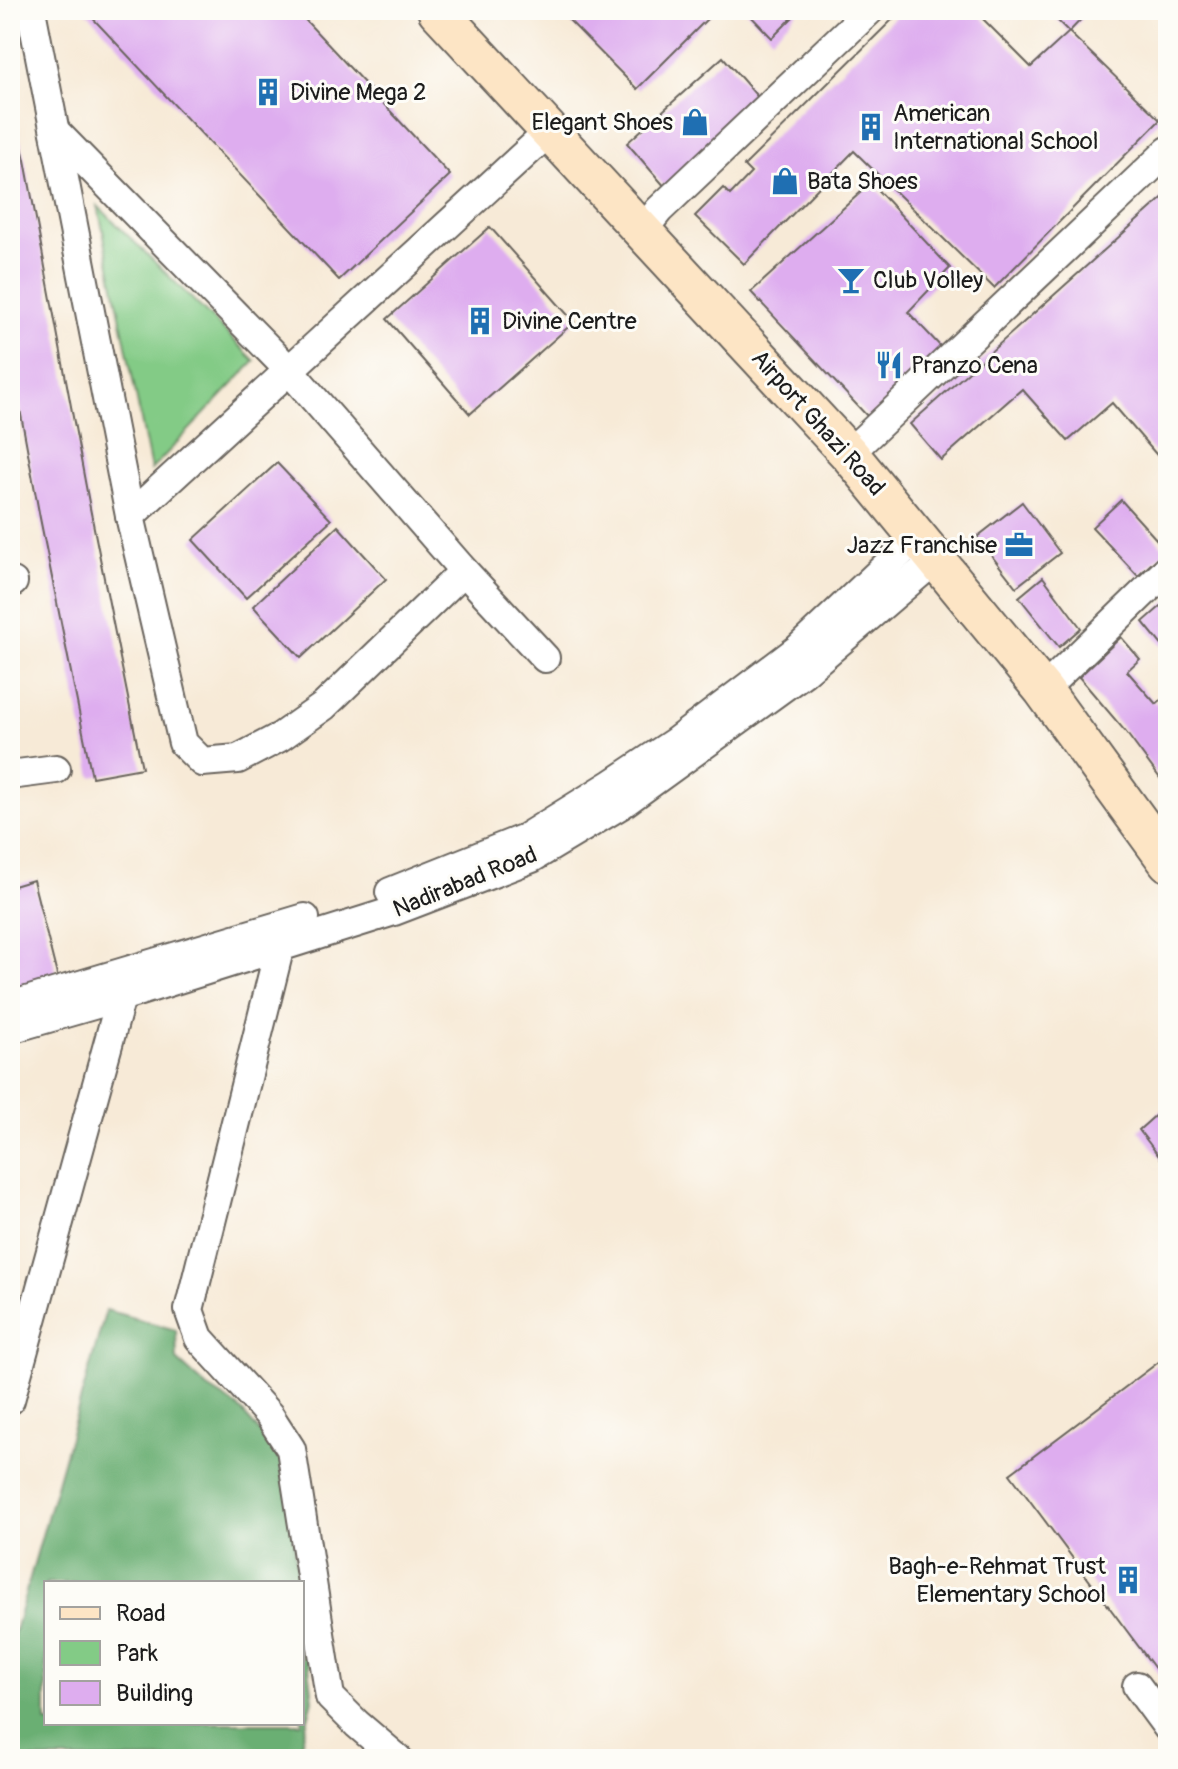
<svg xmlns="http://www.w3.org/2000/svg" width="1178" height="1769" font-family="Pangolin,sans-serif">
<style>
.green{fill:#83cb86;stroke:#507451;stroke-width:2}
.forest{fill:#6aaf73;stroke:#436648;stroke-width:2}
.building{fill:#deadef}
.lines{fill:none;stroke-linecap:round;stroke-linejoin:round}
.street-casing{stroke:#69645d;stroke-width:32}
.secondary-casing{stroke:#69645d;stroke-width:42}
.street{stroke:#fff;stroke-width:28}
.secondary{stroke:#fde5c5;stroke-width:38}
.labels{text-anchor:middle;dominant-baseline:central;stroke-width:6;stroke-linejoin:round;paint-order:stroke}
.poi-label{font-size:24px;fill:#1c1c1c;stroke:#fdfcf7;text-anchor:start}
.street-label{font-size:24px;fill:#1c1c1c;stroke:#fdfcf7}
</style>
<rect width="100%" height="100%" fill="#fdfcf7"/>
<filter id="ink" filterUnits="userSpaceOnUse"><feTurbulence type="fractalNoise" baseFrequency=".0125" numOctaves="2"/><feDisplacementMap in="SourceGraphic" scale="16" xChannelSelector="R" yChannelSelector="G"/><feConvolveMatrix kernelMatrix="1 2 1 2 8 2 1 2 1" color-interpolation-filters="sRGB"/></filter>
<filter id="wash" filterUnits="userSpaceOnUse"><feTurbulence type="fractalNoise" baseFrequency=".006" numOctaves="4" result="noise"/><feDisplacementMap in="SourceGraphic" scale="32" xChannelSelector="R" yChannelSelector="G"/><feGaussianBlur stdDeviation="1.8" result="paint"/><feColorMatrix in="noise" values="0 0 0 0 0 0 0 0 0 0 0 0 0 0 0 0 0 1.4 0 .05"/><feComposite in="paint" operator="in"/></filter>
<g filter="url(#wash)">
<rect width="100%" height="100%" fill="#f7ead7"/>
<path class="green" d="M98,206L255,361L151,470Z"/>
<path class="forest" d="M106,1310L176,1330L177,1360L208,1388L237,1406L284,1460L299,1583H46V1723H302V1609L313,1700L297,1759H10V1648Z"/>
<g id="blocks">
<g class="building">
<path d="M85,10H296L450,175L339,280Z"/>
<path d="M559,10H716L637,89Z"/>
<path d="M745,10H800L772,38Z"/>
<path d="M902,10H974L1031,67L1069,32L1160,120L994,288L854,151L744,264L695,216L723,188L730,195L751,173L744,166Z"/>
<path d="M1047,10H1090L1069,32Z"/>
<path d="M723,57L762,102L666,188L627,143Z"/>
<path d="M10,95L25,160L90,508L142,768L92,777L40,518L10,355Z"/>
<path d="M871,183L950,268L908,312L943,349L869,418L751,292Z"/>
<path d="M1168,193V468L1112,403L1068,441L1022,389L941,460L910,424Z"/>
<path d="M490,227L574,322L470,414L387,319Z"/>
<path d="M277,463L331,520L246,598L193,540Z"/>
<path d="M1121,500L1166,550L1138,576L1092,527Z"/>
<path d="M1022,502L1060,553L1016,587L977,537Z"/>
<path d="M338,526L386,579L301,658L253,606Z"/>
<path d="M1043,577L1081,628L1059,647L1019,597Z"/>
<path d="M1168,600V653L1143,622Z"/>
<path d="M1121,637L1140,659L1127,671L1156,704L1168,694V789L1125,731L1079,677Z"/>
<path d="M33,880L58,979L10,992V887Z"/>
<path d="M1168,1104V1168L1139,1130Z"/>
<path d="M1168,1355V1686L1010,1474Z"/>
</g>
</g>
</g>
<g filter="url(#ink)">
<use href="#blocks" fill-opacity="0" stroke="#69645d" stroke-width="2"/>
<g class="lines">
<defs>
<g id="street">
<path d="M31,10L130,516L183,743L202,762L238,759L280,737L324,706L464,571"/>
<path d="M55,131L289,370L464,571L545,658"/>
<path d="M643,230L659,210L870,10"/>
<path d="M850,455L862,441L1168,151"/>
<path d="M130,516L550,131"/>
<path d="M10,583L13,582"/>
<path d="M1043,690L1168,569"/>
<path d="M10,775L56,769"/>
<path d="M390,892L525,838L612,784L675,742L798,649L918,536"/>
<path d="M280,946L189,1310L199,1338L269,1415L291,1449L330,1697L357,1724L398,1759"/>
<path d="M10,1006L305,918"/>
<path d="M10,1029L121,997L394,911L532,858L622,804L803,673L936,559"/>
<path d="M10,1400L121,997L111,987"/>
<path d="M1137,1686L1168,1728"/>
</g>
<path id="secondary" d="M437,10L850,455L1043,690L1168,862"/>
</defs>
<use href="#street" class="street-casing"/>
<use href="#secondary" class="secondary-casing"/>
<use href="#street" class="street"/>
<use href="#secondary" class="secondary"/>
</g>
</g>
<defs>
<symbol id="building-bare" viewBox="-9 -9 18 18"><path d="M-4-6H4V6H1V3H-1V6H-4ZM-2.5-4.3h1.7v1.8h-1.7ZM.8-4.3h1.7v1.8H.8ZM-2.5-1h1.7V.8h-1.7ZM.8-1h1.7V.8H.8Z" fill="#1f6fb2" stroke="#fdfcf7" stroke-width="2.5" paint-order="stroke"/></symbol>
<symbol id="shop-bare" viewBox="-9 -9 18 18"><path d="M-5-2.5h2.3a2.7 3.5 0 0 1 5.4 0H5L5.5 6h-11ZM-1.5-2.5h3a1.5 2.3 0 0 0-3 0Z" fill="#1f6fb2" stroke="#fdfcf7" stroke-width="2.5" paint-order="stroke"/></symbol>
<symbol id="bar-bare" viewBox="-9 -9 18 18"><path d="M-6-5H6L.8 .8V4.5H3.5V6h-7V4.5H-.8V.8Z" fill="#1f6fb2" stroke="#fdfcf7" stroke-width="2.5" paint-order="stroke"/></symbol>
<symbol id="restaurant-bare" viewBox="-9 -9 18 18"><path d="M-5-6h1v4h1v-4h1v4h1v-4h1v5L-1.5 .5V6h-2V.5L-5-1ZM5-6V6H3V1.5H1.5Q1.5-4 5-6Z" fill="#1f6fb2" stroke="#fdfcf7" stroke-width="2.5" paint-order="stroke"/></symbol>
<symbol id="office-bare" viewBox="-9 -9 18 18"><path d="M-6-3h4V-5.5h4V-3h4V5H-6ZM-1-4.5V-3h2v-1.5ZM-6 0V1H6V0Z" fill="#1f6fb2" stroke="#fdfcf7" stroke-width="2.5" paint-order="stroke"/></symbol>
</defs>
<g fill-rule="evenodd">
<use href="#building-bare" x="248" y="72" width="40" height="40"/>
<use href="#shop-bare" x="675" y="102" width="40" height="40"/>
<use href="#building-bare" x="851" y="107" width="40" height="40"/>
<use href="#shop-bare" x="765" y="161" width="40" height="40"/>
<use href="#bar-bare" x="831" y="260" width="40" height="40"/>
<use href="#building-bare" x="460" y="301" width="40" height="40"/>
<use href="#restaurant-bare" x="869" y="345" width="40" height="40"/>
<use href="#office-bare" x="999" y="525" width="40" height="40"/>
<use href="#building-bare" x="1108" y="1560" width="40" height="40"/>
</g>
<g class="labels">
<g class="poi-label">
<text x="290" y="92">Divine Mega 2</text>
<text x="893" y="113">American<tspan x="893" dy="28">International School</tspan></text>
<text x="673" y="122" text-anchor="end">Elegant Shoes</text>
<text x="807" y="181">Bata Shoes</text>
<text x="873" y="280">Club Volley</text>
<text x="502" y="321">Divine Centre</text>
<text x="911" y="365">Pranzo Cena</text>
<text x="997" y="545" text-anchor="end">Jazz Franchise</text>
<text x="1106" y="1566" text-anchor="end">Bagh-e-Rehmat Trust<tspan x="1106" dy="28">Elementary School</tspan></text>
</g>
<g class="street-label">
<text transform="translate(818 423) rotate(48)">Airport Ghazi Road</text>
<text transform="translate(465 882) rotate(-22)">Nadirabad Road</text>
</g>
</g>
<rect width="1178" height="1769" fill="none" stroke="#fdfcf7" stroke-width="40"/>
<rect x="44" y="1581" width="260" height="144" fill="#fdfcf7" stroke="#a3a29f" stroke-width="2"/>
<rect x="60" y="1607" width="40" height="12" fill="#fde5c5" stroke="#a3a29f" stroke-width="2"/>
<text x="116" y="1621" font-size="24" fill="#1c1c1c">Road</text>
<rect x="60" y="1641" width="40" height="24" fill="#83cb86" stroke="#a3a29f" stroke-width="2"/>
<text x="116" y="1661" font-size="24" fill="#1c1c1c">Park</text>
<rect x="60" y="1681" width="40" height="24" fill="#deadef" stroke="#a3a29f" stroke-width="2"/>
<text x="116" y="1701" font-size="24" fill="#1c1c1c">Building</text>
</svg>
